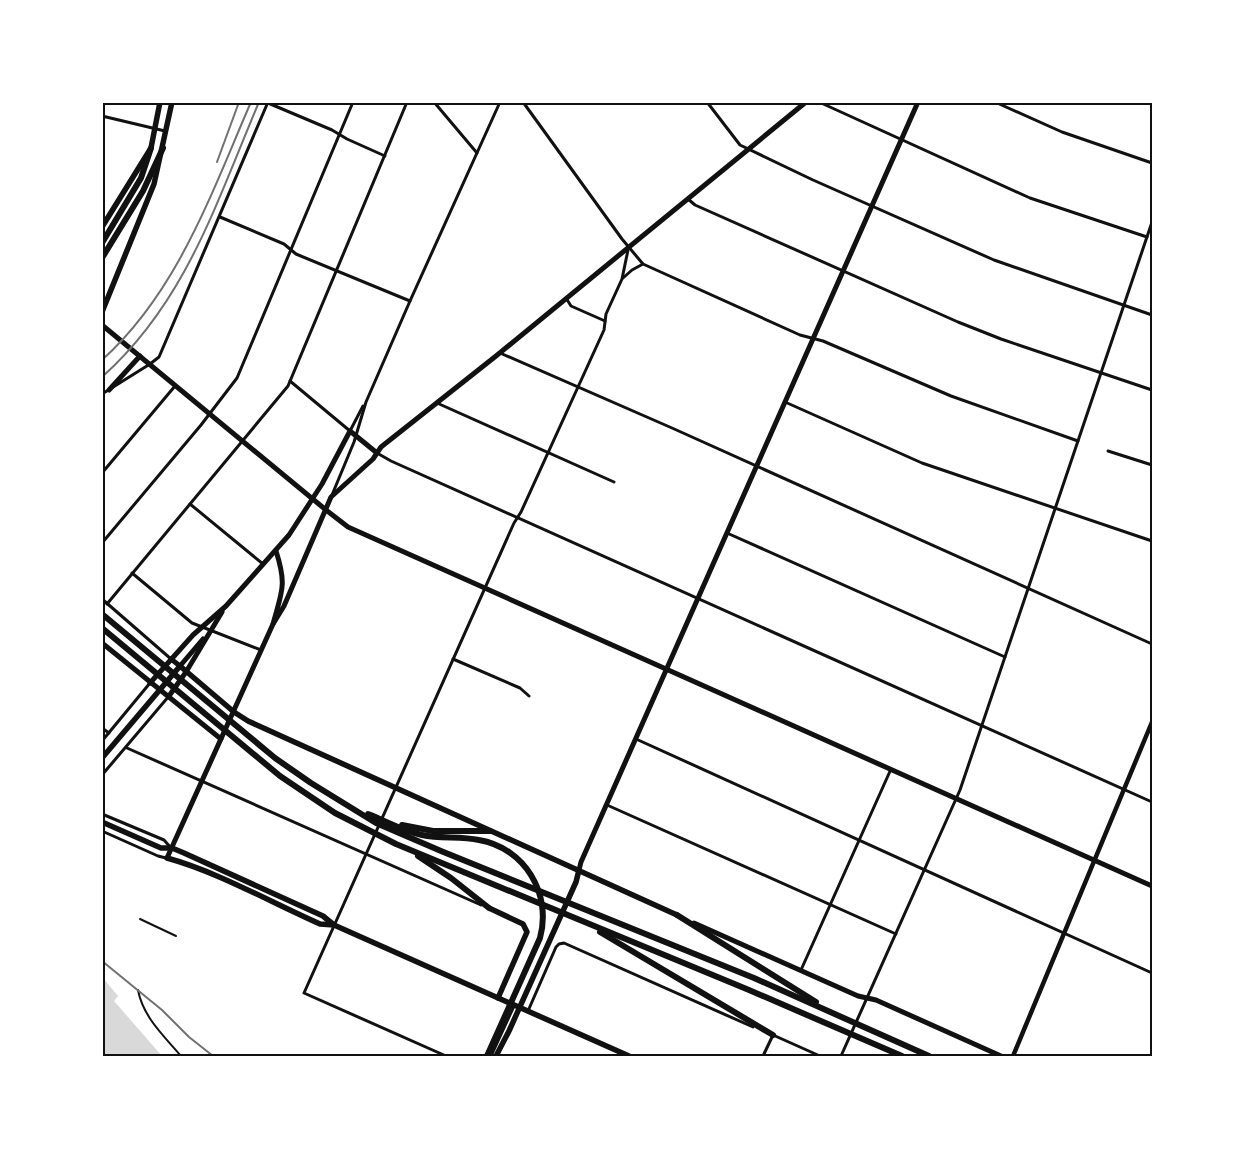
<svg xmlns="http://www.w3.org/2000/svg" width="1255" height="1159" font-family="Raleway,sans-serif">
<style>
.water{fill:#d9d9d9}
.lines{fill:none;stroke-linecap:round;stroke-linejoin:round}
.service{stroke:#111;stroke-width:2}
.minor{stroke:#111;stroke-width:3}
.tertiary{stroke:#111;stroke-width:4.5}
.secondary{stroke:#111;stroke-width:5}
.primary{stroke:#111;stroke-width:5.5}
.motorway{stroke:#111;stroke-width:6}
.rail{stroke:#707070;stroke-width:2}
.neatline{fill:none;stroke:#111;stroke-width:2}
</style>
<rect width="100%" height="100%" fill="#fff"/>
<path class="water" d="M103,978L118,996L114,1001L162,1056H103Z"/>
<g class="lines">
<g class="service">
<path d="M140,919L176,936"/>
<path d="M138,990C143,1017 164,1036 181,1056"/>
</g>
<g class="minor">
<path d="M434,102L477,153"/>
<path d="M523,102L622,239L643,264L800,335L823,341L951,396L1078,441"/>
<path d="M707,102L740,145L813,180L994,260L1152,315"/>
<path d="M819,102L1030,198L1147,237"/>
<path d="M995,102L1062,132L1152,163"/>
<path d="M268,103L332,130L347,139L385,156"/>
<path d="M102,116L165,131"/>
<path d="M688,199L695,205L958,322L1001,339L1152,390"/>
<path d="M220,217L284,244L296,254L410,301"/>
<path d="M623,278L632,270L643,264"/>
<path d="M566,298L571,306L605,321"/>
<path d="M500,353L672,428L1152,644"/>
<path d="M290,381L350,431L363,406"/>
<path d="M102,394L150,364L159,357L268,102"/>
<path d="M785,402L922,463L1152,541"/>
<path d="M437,403L614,482"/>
<path d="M1108,451L1152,465"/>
<path d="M377,453L391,461L1152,802"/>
<path d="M102,473L175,386"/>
<path d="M332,495L354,442L366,402L410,301L500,102"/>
<path d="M190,504L263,564"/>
<path d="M727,533L1005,657"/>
<path d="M102,543L201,425L237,378L353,102"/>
<path d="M132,573L192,623L261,650"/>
<path d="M102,599L171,659"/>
<path d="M107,604L288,386L407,102"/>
<path d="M453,659L520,688L529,696"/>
<path d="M102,728L109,733"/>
<path d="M636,739L1152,973"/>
<path d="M102,741L150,683"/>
<path d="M127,748L481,905"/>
<path d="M102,775L169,696"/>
<path d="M607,805L896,934"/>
<path d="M102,814L164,840L171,848"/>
<path d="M102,831L158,856L166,858"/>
<path d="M801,970L891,769"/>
<path d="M528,1011L556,947L559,944L564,943L753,1027"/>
<path d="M773,1035L820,1056"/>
<path d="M446,1056L304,993L514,523L521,512L604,330L606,314L622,279L628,250"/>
<path d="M491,1056L514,1006"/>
<path d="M763,1056L773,1035"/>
<path d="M841,1056L960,790L1152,222"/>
</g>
<path class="tertiary" d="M1013,1056L1152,722"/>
<g class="secondary">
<path d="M102,325L326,510L348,527L1152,886"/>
<path d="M109,390L140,356"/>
<path d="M273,624L284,606L331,497L373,459L381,447L496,356L806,102"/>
<path d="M102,643L221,739"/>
<path d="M171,659L180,666L203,639"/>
<path d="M150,683L193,635L226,606L289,535L322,484L350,431L377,453"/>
<path d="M169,696L186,672L222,612"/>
<path d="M167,858L273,624C282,591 287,585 276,551"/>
<path d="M579,870L581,862L918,102"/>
<path d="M694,923L858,996L876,1000L1001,1056"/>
</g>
<g class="primary">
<path d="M102,227L151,148L160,102"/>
<path d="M102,312L154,184L172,102"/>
<path d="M102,758L180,666L234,712L248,721L677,915"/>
<path d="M102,822L161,848H172L184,853L323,916L334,925L629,1056"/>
<path d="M167,858C218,872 270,902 320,924L334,925"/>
<path d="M489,908L523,924L527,932L498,998"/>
<path d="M496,1056L509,1031L576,882L579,870"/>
</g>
<g class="motorway">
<path d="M102,243L141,178L151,148"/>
<path d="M102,258L143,191L163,148"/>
<path d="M102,614L275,758L311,783L376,823L441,851L754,978L929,1056"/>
<path d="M102,628L280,776L335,813L396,844L749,990L902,1056"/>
<path d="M368,814C386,821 403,831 422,835C441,839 460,836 479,840C525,848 552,894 540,938L487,1056"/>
<path d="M402,825L433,831H490"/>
<path d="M418,856L451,878L489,908"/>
<path d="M677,915L816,1002"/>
<path d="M600,932L773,1035"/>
</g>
<g class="rail">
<path d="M217,162L239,102"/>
<path d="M102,360C178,291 211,194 251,102"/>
<path d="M102,377C186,302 216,203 259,102"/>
<path d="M102,961L162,1010L189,1037L213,1056"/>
</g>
</g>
<rect width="1255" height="1159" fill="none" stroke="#ffffff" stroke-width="208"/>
<rect x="104" y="104" width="1047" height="951" class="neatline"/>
</svg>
